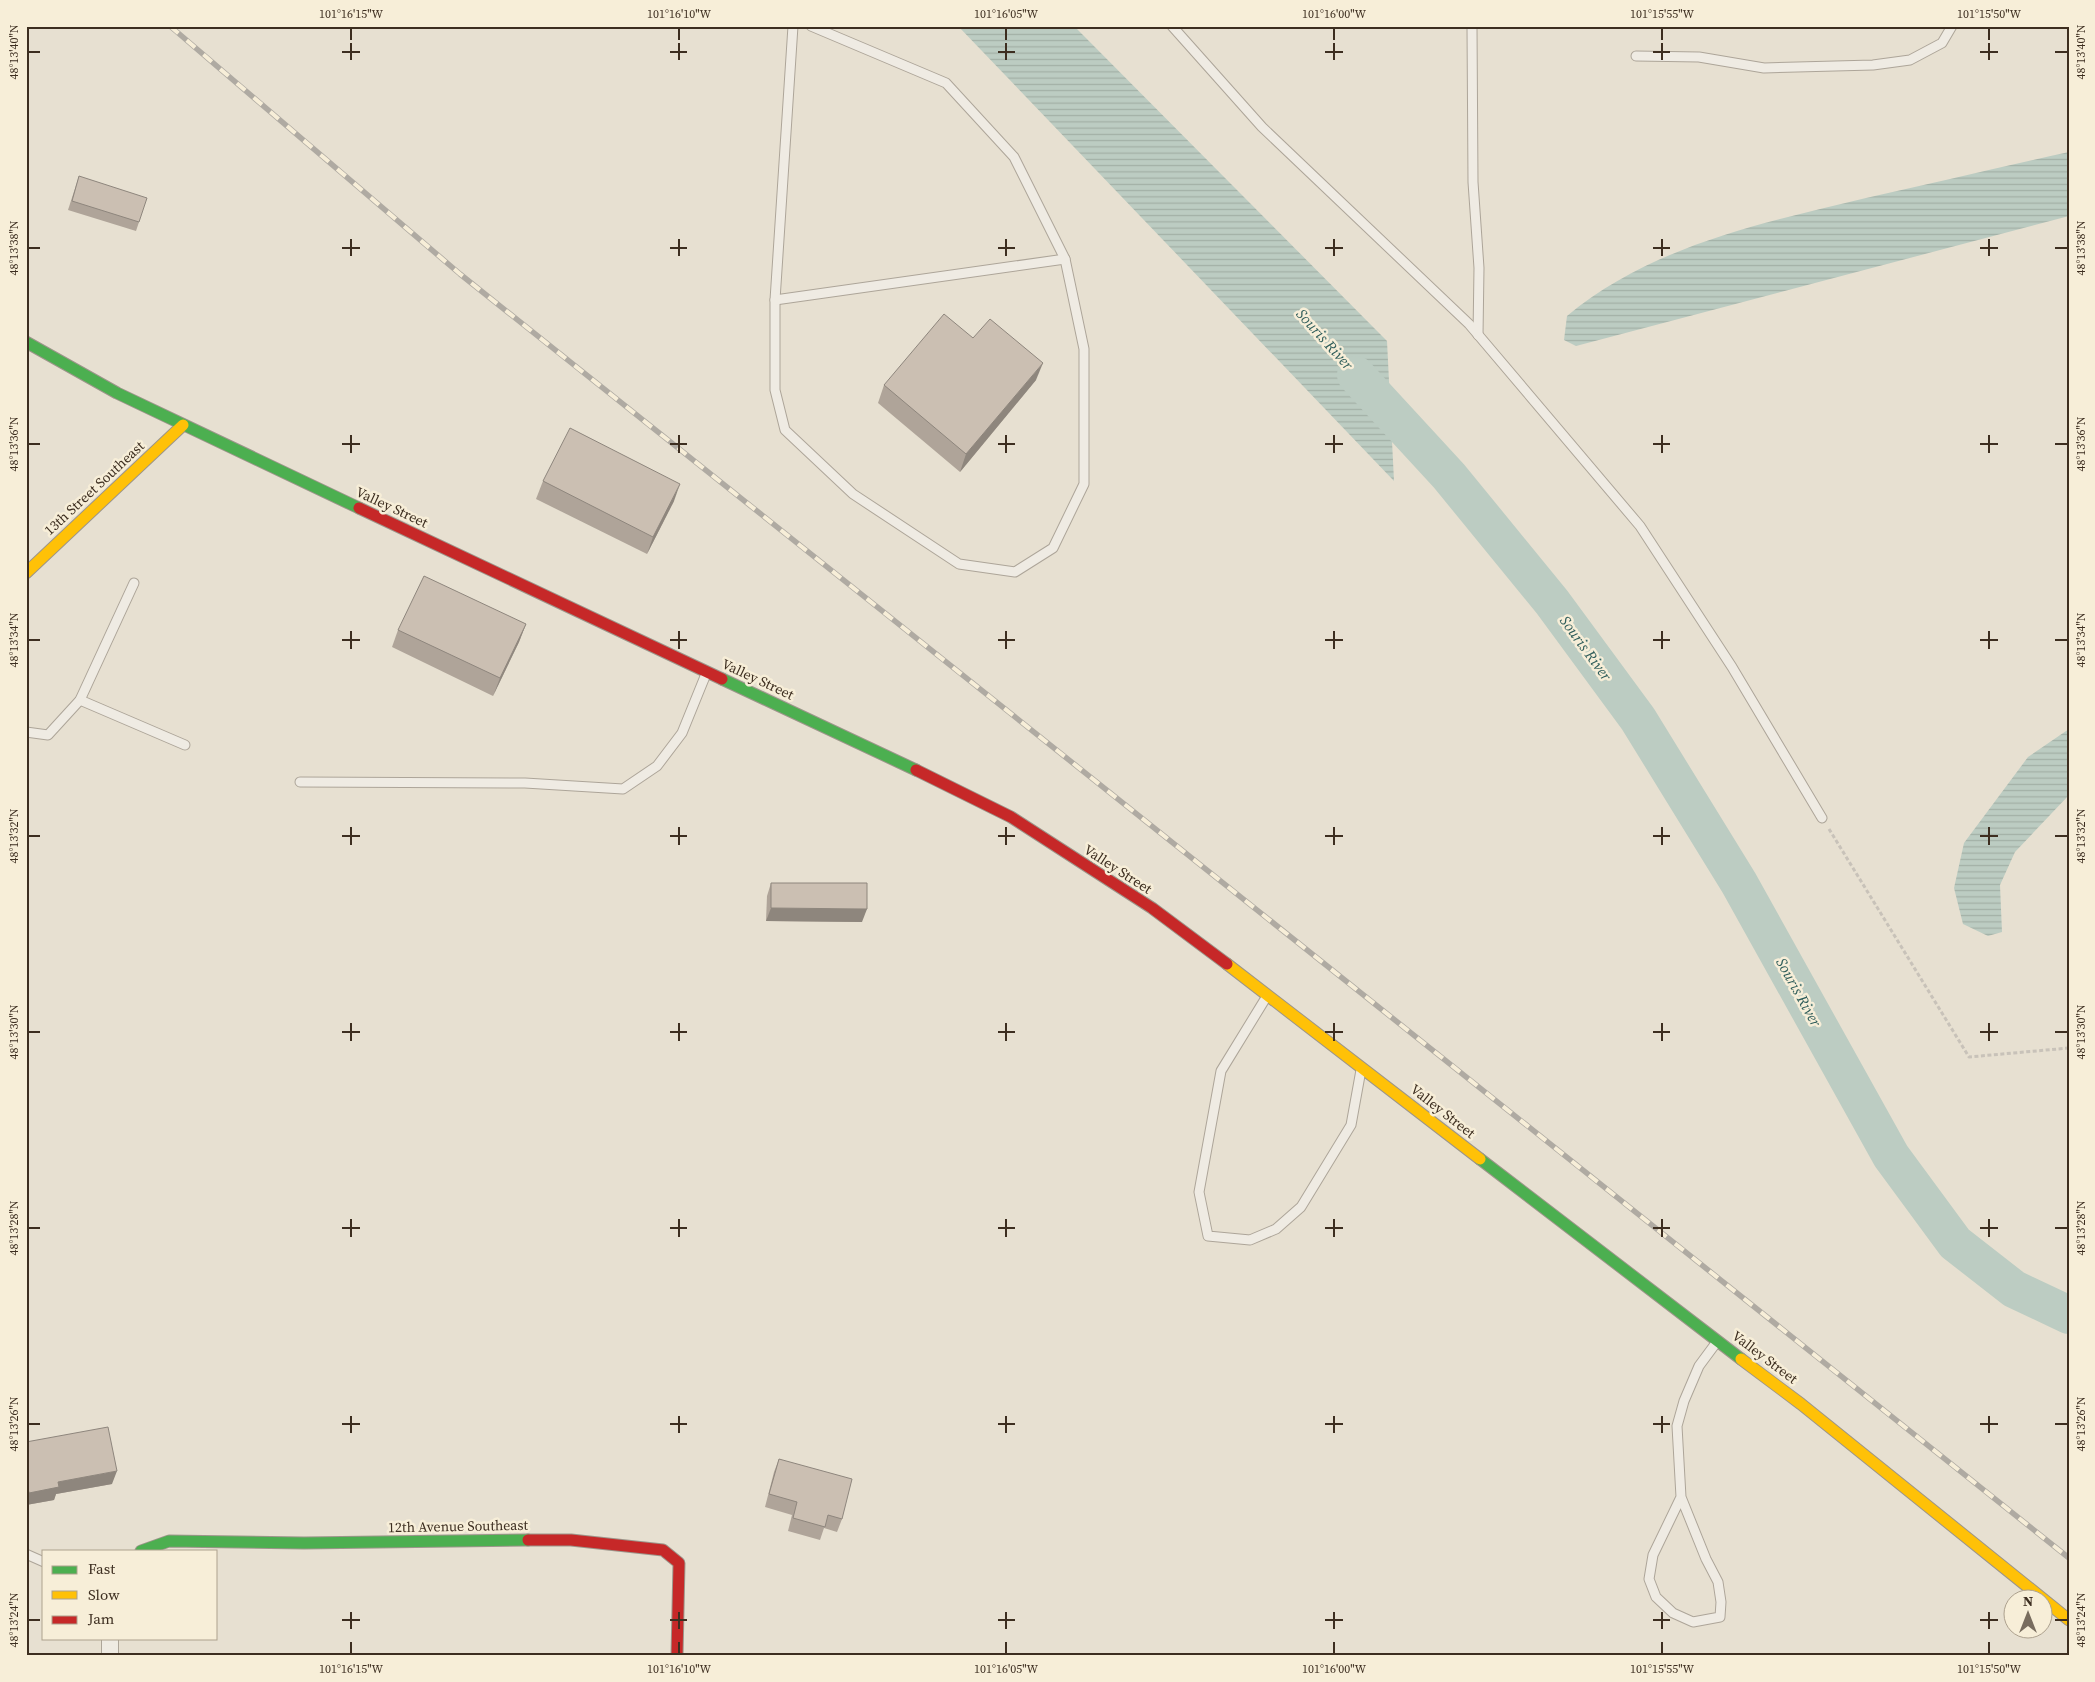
<svg xmlns="http://www.w3.org/2000/svg" width="2095" height="1682" font-family="'Source Serif 4',serif">
<style>
.water{fill:url(#water-rules)}
.lines{fill:none;stroke-linecap:round;stroke-linejoin:round}
.river{stroke:#bcccc2;stroke-width:38}
.lane-casing{stroke:#ada599;stroke-width:11}
.street-casing{stroke:#ada599;stroke-width:18}
.fast-casing{stroke:#9c958a;stroke-width:13}
.slow-casing{stroke:#9c958a;stroke-width:13}
.jam-casing{stroke:#9c958a;stroke-width:13}
.path{stroke:#c8c2b9;stroke-width:3;stroke-dasharray:4 2.5;stroke-linecap:butt}
.lane{stroke:#efebe3;stroke-width:9}
.street{stroke:#efebe3;stroke-width:16}
.fast{stroke:#4caf50;stroke-width:11}
.slow{stroke:#ffc107;stroke-width:11}
.jam{stroke:#c62828;stroke-width:11}
.rail-casing{stroke:#afaaa2;stroke-width:5.5}
.rail{stroke:#f7eed8;stroke-width:4;stroke-dasharray:11;stroke-linecap:butt}
.wall{fill:#afa499}
.shaded-wall{fill:#8e867d}
.building{fill:#cbbfb2;stroke:#8e867d}
.ticks{fill:none;stroke:#3d2e20;stroke-width:2}
.labels{text-anchor:middle;dominant-baseline:central;stroke-width:5;stroke-linejoin:round;paint-order:stroke}
.street-label{font-size:14px;fill:#3d2e20;stroke:#f7eed8}
.water-label{font-size:15px;font-style:italic;fill:#2f5d5a;stroke:#f7eed8}
.neatline{fill:none;stroke:#3d2e20;stroke-width:2}
.ticks-label{font-size:12px;text-anchor:middle;fill:#3d2e20}
</style>
<defs>
<pattern id="water-rules" width="6" height="5" patternUnits="userSpaceOnUse" patternTransform="scale(1.25)"><rect width="6" height="5" fill="#bcccc2"/><path d="M0 2.5h6" fill="none" stroke="#a2b0a6"/></pattern>
</defs>
<rect width="100%" height="100%" fill="#e7e0d1"/>
<g class="water">
<path d="M958,26H1074L1387,341L1394,481Z"/>
<path d="M2069,152V216L1576,346L1564,340L1567,316C1651,246 1762,223 1866,198C1934,183 2001,167 2069,152Z"/>
<path d="M2069,729V795L2015,852L2000,885L2002,932L1988,936L1963,924L1954,888L1964,843L2028,757Z"/>
</g>
<g class="lines">
<path class="river" d="M1356,375L1449,476L1552,602L1638,719L1739,883L1891,1156L1955,1243L2014,1289L2069,1315"/>
<defs>
<g id="lane">
<path d="M793,26L775,300V390L785,430L853,494L959,564L1015,572L1053,548L1084,484V349L1065,259L1014,157L946,83L811,26"/>
<path d="M1172,26L1262,127L1469,324L1640,526L1732,667L1822,818"/>
<path d="M1472,26L1473,182L1479,268L1478,335"/>
<path d="M1636,56L1699,57L1764,68L1873,65L1910,60L1942,43L1952,26"/>
<path d="M775,300L1065,259"/>
<path d="M80,700L185,745"/>
<path d="M26,732L48,735L80,700L134,583"/>
<path d="M300,782L525,783L623,789L657,766L682,733L706,674"/>
<path d="M1267,996L1221,1071L1199,1192L1208,1236L1250,1240L1276,1229L1301,1207L1351,1125L1361,1070"/>
<path d="M1681,1497L1706,1559L1718,1582L1721,1602L1720,1617L1693,1622L1673,1613L1656,1597L1649,1579L1653,1555L1681,1497L1677,1426L1684,1401L1699,1366L1716,1343"/>
<path d="M26,1554L44,1562"/>
</g>
<path id="street" d="M110,1656V1638"/>
<g id="fast">
<path d="M26,342L117,393L359,508"/>
<path d="M722,679L916,770"/>
<path d="M1480,1159L1741,1359"/>
<path d="M141,1551L169,1541L304,1543L528,1540"/>
</g>
<g id="slow">
<path d="M26,573L183,425"/>
<path d="M1227,964L1480,1159"/>
<path d="M1741,1359L1801,1404L2069,1620"/>
</g>
<g id="jam">
<path d="M359,508L722,679"/>
<path d="M916,770L1011,817L1152,908L1227,964"/>
<path d="M528,1540H571L663,1550L679,1563L677,1656"/>
</g>
</defs>
<use href="#lane" class="lane-casing"/>
<use href="#street" class="street-casing"/>
<use href="#fast" class="fast-casing"/>
<use href="#slow" class="slow-casing"/>
<use href="#jam" class="jam-casing"/>
<path class="path" d="M1829,829L1969,1057L2069,1048"/>
<use href="#lane" class="lane"/>
<use href="#street" class="street"/>
<use href="#fast" class="fast"/>
<use href="#slow" class="slow"/>
<use href="#jam" class="jam"/>
<defs>
<path id="rail" d="M170,26L460,274L2069,1558"/>
</defs>
<use href="#rail" class="rail-casing"/>
<use href="#rail" class="rail"/>
</g>
<g class="wall">
<path d="M79,176L139,222L136,231L68,210Z"/>
<path d="M973,338L1036,380L960,472L878,403L884,385Z"/>
<path d="M543,481L674,501L647,554L536,499Z"/>
<path d="M526,624L519,642L493,696L392,647L398,630Z"/>
<path d="M771,883L862,922L766,921L767,896Z"/>
<path d="M26,1442L112,1484L56,1494L54,1500L26,1505Z"/>
<path d="M779,1459L842,1519L837,1532L824,1528L820,1540L788,1531L792,1515L765,1507L774,1472Z"/>
</g>
<g class="shaded-wall">
<path d="M1043,363L1036,380L960,472L966,454Z"/>
<path d="M680,484L674,501L647,554L653,537Z"/>
<path d="M526,624L519,642L493,696L500,678Z"/>
<path d="M771,908L867,909L862,922L766,921Z"/>
<path d="M117,1471L112,1484L56,1494L54,1500L26,1505V1500L29,1493L58,1482Z"/>
</g>
<g class="building">
<path d="M79,176L147,198L139,222L72,201Z"/>
<path d="M944,314L973,338L990,319L1043,363L966,454L884,385Z"/>
<path d="M570,428L680,484L653,537L543,481Z"/>
<path d="M424,576L526,624L500,678L398,630Z"/>
<path d="M771,883H867V909L771,908Z"/>
<path d="M108,1427L117,1471L58,1482L59,1487L29,1493L26,1478V1442Z"/>
<path d="M779,1459L852,1479L842,1519L828,1515L825,1527L793,1518L797,1502L769,1494Z"/>
</g>
<path class="ticks" d="M351,28V40M679,28V40M1006,28V40M1334,28V40M1662,28V40M1989,28V40M351,43V60M679,43V60M1006,43V60M1334,43V60M1662,43V60M1989,43V60M28,52H40M342,52H360M670,52H687M998,52H1015M1325,52H1343M1653,52H1670M1980,52H1998M2055,52H2068M351,239V256M679,239V256M1006,239V256M1334,239V256M1662,239V256M1989,239V256M28,248H40M342,248H360M670,248H687M998,248H1015M1325,248H1343M1653,248H1670M1980,248H1998M2055,248H2068M351,435V453M679,435V453M1006,435V453M1334,435V453M1662,435V453M1989,435V453M28,444H40M342,444H360M670,444H687M998,444H1015M1325,444H1343M1653,444H1670M1980,444H1998M2055,444H2068M351,631V649M679,631V649M1006,631V649M1334,631V649M1662,631V649M1989,631V649M28,640H40M342,640H360M670,640H687M998,640H1015M1325,640H1343M1653,640H1670M1980,640H1998M2055,640H2068M351,827V845M679,827V845M1006,827V845M1334,827V845M1662,827V845M1989,827V845M28,836H40M342,836H360M670,836H687M998,836H1015M1325,836H1343M1653,836H1670M1980,836H1998M2055,836H2068M351,1023V1041M679,1023V1041M1006,1023V1041M1334,1023V1041M1662,1023V1041M1989,1023V1041M28,1032H40M342,1032H360M670,1032H687M998,1032H1015M1325,1032H1343M1653,1032H1670M1980,1032H1998M2055,1032H2068M351,1219V1237M679,1219V1237M1006,1219V1237M1334,1219V1237M1662,1219V1237M1989,1219V1237M28,1228H40M342,1228H360M670,1228H687M998,1228H1015M1325,1228H1343M1653,1228H1670M1980,1228H1998M2055,1228H2068M351,1416V1433M679,1416V1433M1006,1416V1433M1334,1416V1433M1662,1416V1433M1989,1416V1433M28,1424H40M342,1424H360M670,1424H687M998,1424H1015M1325,1424H1343M1653,1424H1670M1980,1424H1998M2055,1424H2068M351,1612V1629M679,1612V1629M1006,1612V1629M1334,1612V1629M1662,1612V1629M1989,1612V1629M28,1620H40M342,1620H360M670,1620H687M998,1620H1015M1325,1620H1343M1653,1620H1670M1980,1620H1998M2055,1620H2068M351,1642V1654M679,1642V1654M1006,1642V1654M1334,1642V1654M1662,1642V1654M1989,1642V1654"/>
<g class="labels">
<g class="street-label">
<text transform="translate(94 488) rotate(-43)">13th Street Southeast</text>
<text transform="translate(392 507) rotate(25)">Valley Street</text>
<text transform="translate(758 679) rotate(25)">Valley Street</text>
<text transform="translate(1118 869) rotate(33)">Valley Street</text>
<text transform="translate(1443 1111) rotate(38)">Valley Street</text>
<text transform="translate(1765 1357) rotate(37)">Valley Street</text>
<text transform="translate(458 1526) rotate(-1)">12th Avenue Southeast</text>
</g>
<g class="water-label">
<text transform="translate(1325 339) rotate(48)">Souris River</text>
<text transform="translate(1586 648) rotate(54)">Souris River</text>
<text transform="translate(1799 992) rotate(61)">Souris River</text>
</g>
</g>
<rect width="2095" height="1682" fill="none" stroke="#f7eed8" stroke-width="55"/>
<rect x="42" y="1550" width="175" height="90" fill="#f7eed8" stroke="#ada18e"/>
<rect x="52" y="1566" width="25" height="8" fill="#4caf50" stroke="#ada18e"/>
<text x="88" y="1574" font-size="15" fill="#3d2e20">Fast</text>
<rect x="52" y="1591" width="25" height="8" fill="#ffc107" stroke="#ada18e"/>
<text x="88" y="1600" font-size="15" fill="#3d2e20">Slow</text>
<rect x="52" y="1616" width="25" height="8" fill="#c62828" stroke="#ada18e"/>
<text x="88" y="1624" font-size="15" fill="#3d2e20">Jam</text>
<g transform="translate(2028 1614)"><circle r="24" fill="#f7eed8" stroke="#ada18e"/>
<path d="M0-4L9 19L0 12L-9 19Z" fill="#786c5e"/>
<text y="-8" font-size="14" font-weight="bold" text-anchor="middle" fill="#3d2e20">N</text>
</g>
<rect x="28" y="28" width="2040" height="1626" class="neatline"/>
<g class="ticks-label">
<text x="351" y="18">101°16'15"W</text>
<text x="679" y="18">101°16'10"W</text>
<text x="1006" y="18">101°16'05"W</text>
<text x="1334" y="18">101°16'00"W</text>
<text x="1662" y="18">101°15'55"W</text>
<text x="1989" y="18">101°15'50"W</text>
<text transform="translate(14 52) rotate(-90)" y="4">48°13'40"N</text>
<text transform="translate(2081 52) rotate(-90)" y="4">48°13'40"N</text>
<text transform="translate(14 248) rotate(-90)" y="4">48°13'38"N</text>
<text transform="translate(2081 248) rotate(-90)" y="4">48°13'38"N</text>
<text transform="translate(14 444) rotate(-90)" y="4">48°13'36"N</text>
<text transform="translate(2081 444) rotate(-90)" y="4">48°13'36"N</text>
<text transform="translate(14 640) rotate(-90)" y="4">48°13'34"N</text>
<text transform="translate(2081 640) rotate(-90)" y="4">48°13'34"N</text>
<text transform="translate(14 836) rotate(-90)" y="4">48°13'32"N</text>
<text transform="translate(2081 836) rotate(-90)" y="4">48°13'32"N</text>
<text transform="translate(14 1032) rotate(-90)" y="4">48°13'30"N</text>
<text transform="translate(2081 1032) rotate(-90)" y="4">48°13'30"N</text>
<text transform="translate(14 1228) rotate(-90)" y="4">48°13'28"N</text>
<text transform="translate(2081 1228) rotate(-90)" y="4">48°13'28"N</text>
<text transform="translate(14 1424) rotate(-90)" y="4">48°13'26"N</text>
<text transform="translate(2081 1424) rotate(-90)" y="4">48°13'26"N</text>
<text transform="translate(14 1620) rotate(-90)" y="4">48°13'24"N</text>
<text transform="translate(2081 1620) rotate(-90)" y="4">48°13'24"N</text>
<text x="351" y="1673">101°16'15"W</text>
<text x="679" y="1673">101°16'10"W</text>
<text x="1006" y="1673">101°16'05"W</text>
<text x="1334" y="1673">101°16'00"W</text>
<text x="1662" y="1673">101°15'55"W</text>
<text x="1989" y="1673">101°15'50"W</text>
</g>
</svg>
